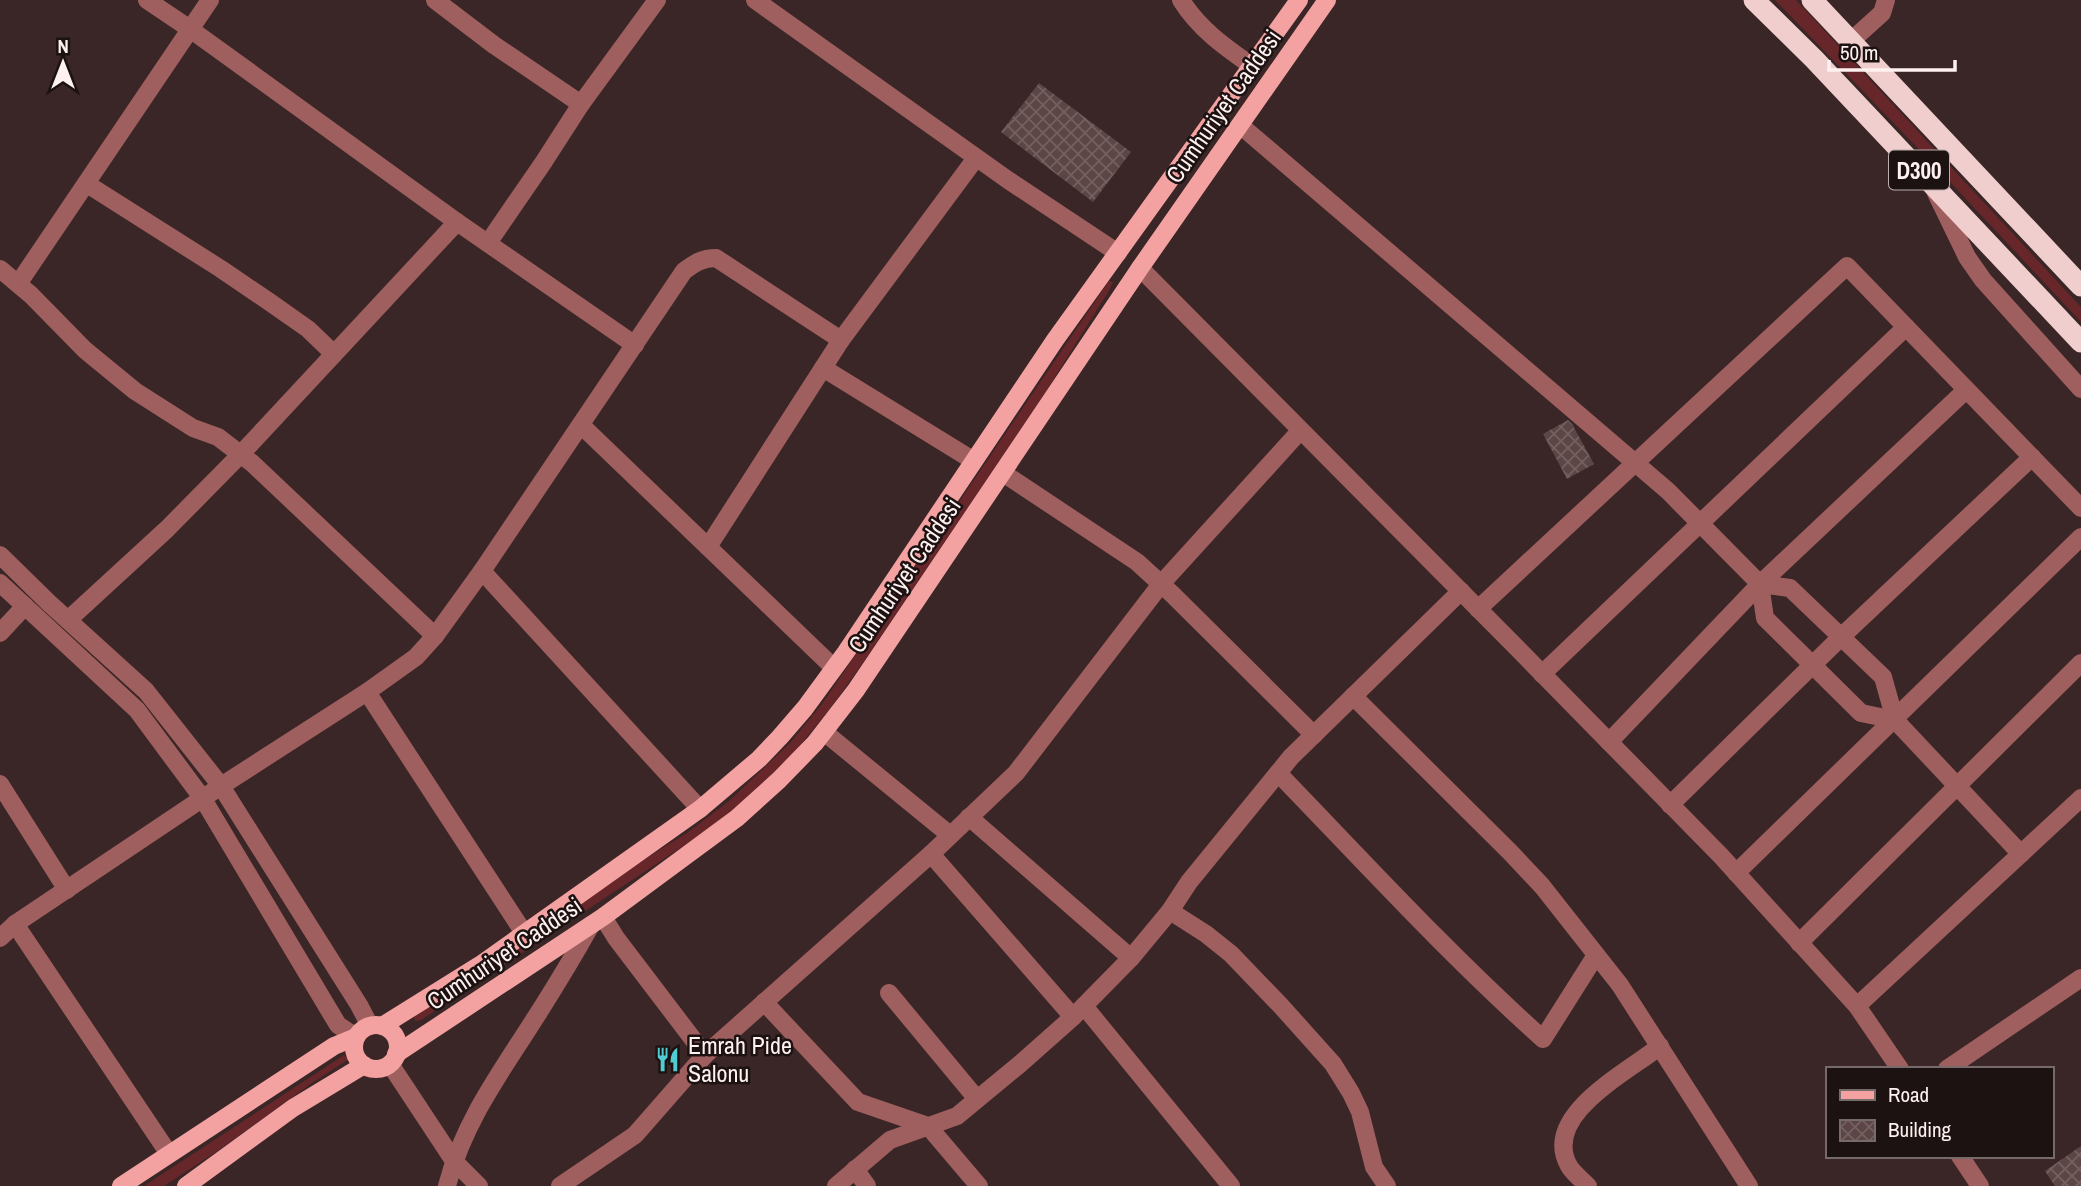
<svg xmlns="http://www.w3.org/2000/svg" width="2081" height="1186" font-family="'Archivo Narrow',sans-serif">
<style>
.grass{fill:#67272a}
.building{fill:url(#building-cross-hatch)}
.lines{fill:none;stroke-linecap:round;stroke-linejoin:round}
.minor{stroke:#9f5f5e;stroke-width:18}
.major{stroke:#f3a2a1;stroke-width:18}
.highway{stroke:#f0cecd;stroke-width:21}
.labels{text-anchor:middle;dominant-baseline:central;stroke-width:5;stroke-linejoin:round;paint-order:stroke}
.shield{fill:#1b1211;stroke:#bbaead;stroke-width:2}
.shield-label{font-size:23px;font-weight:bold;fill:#fff1f0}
.street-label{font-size:24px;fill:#fff1f0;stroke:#1b1211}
.poi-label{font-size:24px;fill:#fff1f0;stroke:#1b1211;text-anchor:start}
</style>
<defs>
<pattern id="building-cross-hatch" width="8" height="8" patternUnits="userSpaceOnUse" patternTransform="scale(1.75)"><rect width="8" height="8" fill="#5b4545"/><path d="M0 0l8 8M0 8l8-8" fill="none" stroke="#746060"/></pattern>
</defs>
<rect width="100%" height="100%" fill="#3a2626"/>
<g class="grass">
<path d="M1775,0H1796L2081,307V322L1936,167Z"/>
<path d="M1109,281L1113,282L1110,289L1045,393L862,664L832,706L792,755L765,782L715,825L421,1020L415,1021L414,1016L478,977L622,873L687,833L728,802L790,743L822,704Z"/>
<path d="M344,1055L349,1059L312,1083L219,1150L164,1186H144Z"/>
</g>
<g class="building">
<path d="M1039,83L1131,152L1093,202L1001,132Z"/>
<path d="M1568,420L1572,424L1594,464L1567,479L1543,434Z"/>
<path d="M2081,1146V1186H2055L2045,1171Z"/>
</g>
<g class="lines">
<g class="minor">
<path d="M147,0L190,29L457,222L635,345"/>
<path d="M435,0L494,45L581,104"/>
<path d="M755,0L1008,180L1118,253"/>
<path d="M1181,0C1199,29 1225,47 1252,66"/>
<path d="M1851,41L1882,13L1886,0"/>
<path d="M1240,125L1668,491L1760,584L1765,618L1861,713L1895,720"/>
<path d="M87,184L221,269L271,303L308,329L334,354"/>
<path d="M1936,193L1967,257L1983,280L2081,389"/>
<path d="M488,243L543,163L581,104L657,0"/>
<path d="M1140,268L1521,652L1721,856L1857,1006L1900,1069"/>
<path d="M0,269L31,295L85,350L135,391L193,428L218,437L252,463L435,636"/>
<path d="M18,284L210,0"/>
<path d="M823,368L974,461"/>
<path d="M581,425L834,668"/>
<path d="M1003,473L1137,562L1172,594L1314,735"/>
<path d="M708,547L841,340L976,158"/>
<path d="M0,555L49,603L146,691L221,786L359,1005L370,1026"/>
<path d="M482,571L700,809"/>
<path d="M0,583L137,710L203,799L338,1025L356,1037"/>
<path d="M1760,584L1790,588L1883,677L1895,720L2021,854"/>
<path d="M1478,609L1847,266L2081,508"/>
<path d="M68,620L167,529L241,454L457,222"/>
<path d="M0,633L25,606"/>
<path d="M1542,674L1906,327"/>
<path d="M367,692L524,933"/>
<path d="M1353,696L1510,852L1542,886L1620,985L1749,1186"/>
<path d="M824,732L950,835"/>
<path d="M1609,742L1760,584L1966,390"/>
<path d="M1278,773C1365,863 1450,956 1543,1039L1596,955"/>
<path d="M0,784L67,890"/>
<path d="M1670,805L1841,637L2032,457"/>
<path d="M969,817L1131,958"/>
<path d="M931,854L1073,1017"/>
<path d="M1736,873L2081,537"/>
<path d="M1170,911L1206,934L1231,954L1281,1006L1333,1064L1351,1093L1360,1112L1374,1167L1387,1186"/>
<path d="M603,917L616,938L705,1055"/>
<path d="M15,924L169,1154"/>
<path d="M0,938L15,924L221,786L367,692L416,657L435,636L482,571L684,271C695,263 702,258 716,258L841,340"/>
<path d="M1799,943L2081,663"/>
<path d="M889,993L977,1099"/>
<path d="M764,1002L858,1102L928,1126L979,1186"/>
<path d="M1084,1006L1231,1186"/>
<path d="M1857,1006L2081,798"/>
<path d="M390,1064L454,1161L479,1186"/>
<path d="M1947,1069L2081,978"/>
<path d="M1960,1156L1980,1186"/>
<path d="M855,1169L867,1186"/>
<path d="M447,1186C461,1131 492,1084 523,1037C547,1000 570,963 591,925"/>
<path d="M560,1186L635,1135L705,1055L931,854L1016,773L1161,584L1300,431"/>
<path d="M836,1186L890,1140L957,1116L1020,1064L1073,1017L1131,958L1170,911L1189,882L1291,757L1461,591"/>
<path d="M1588,1186C1582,1180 1573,1173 1569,1166C1540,1115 1630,1071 1660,1046"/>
</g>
<g class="major">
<circle cx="376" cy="1047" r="22"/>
<path d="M382,1026L480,965L700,809L759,759L780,737L805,708L846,652L1055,340L1299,0"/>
<path d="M396,1054L603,917L737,818L779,780L815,743L856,690L1140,268L1327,0"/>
<path d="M121,1186L334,1046L356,1037"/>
<path d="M186,1186L293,1108L364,1065"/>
</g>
<g class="highway">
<path d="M1754,0L1814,59L2081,342"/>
<path d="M1812,0L2081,286"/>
</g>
</g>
<defs>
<symbol id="restaurant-bare" viewBox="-9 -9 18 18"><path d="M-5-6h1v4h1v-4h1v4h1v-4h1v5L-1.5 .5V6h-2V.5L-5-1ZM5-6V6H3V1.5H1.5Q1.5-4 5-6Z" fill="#51ccd3" stroke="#1b1211" stroke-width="2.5" paint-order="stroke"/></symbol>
</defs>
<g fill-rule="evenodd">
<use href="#restaurant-bare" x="650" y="1042" width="35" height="35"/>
</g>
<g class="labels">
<rect class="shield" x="1889" y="150.5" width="60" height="39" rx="5"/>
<g class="shield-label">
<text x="1919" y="170">D300</text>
</g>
<g class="street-label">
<text transform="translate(1223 106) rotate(-55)">Cumhuriyet Caddesi</text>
<text transform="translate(904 575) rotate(-56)">Cumhuriyet Caddesi</text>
<text transform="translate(504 953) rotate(-34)">Cumhuriyet Caddesi</text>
</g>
<g class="poi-label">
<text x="688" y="1045">Emrah Pide<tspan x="688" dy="28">Salonu</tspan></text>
</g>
</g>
<rect x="1826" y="1067" width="228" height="91" fill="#1b1211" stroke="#766b6a" stroke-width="2"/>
<rect x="1840" y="1090" width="35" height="10" fill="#f3a2a1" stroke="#766b6a" stroke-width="2"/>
<text x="1888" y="1102" font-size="21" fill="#fff1f0">Road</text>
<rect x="1840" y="1120" width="35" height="21" fill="url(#building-cross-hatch)" stroke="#766b6a" stroke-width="2"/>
<text x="1888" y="1137" font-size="21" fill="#fff1f0">Building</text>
<g transform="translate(63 63)" stroke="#1b1211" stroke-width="5" paint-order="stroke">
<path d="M0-5L12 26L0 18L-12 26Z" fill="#fff1f0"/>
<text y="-10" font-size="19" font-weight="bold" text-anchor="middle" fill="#fff1f0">N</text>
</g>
<path d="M1829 60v10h126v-10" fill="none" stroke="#fff1f0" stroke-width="3.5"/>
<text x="1840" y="60" font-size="21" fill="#fff1f0" stroke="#1b1211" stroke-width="5" paint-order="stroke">50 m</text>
</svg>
